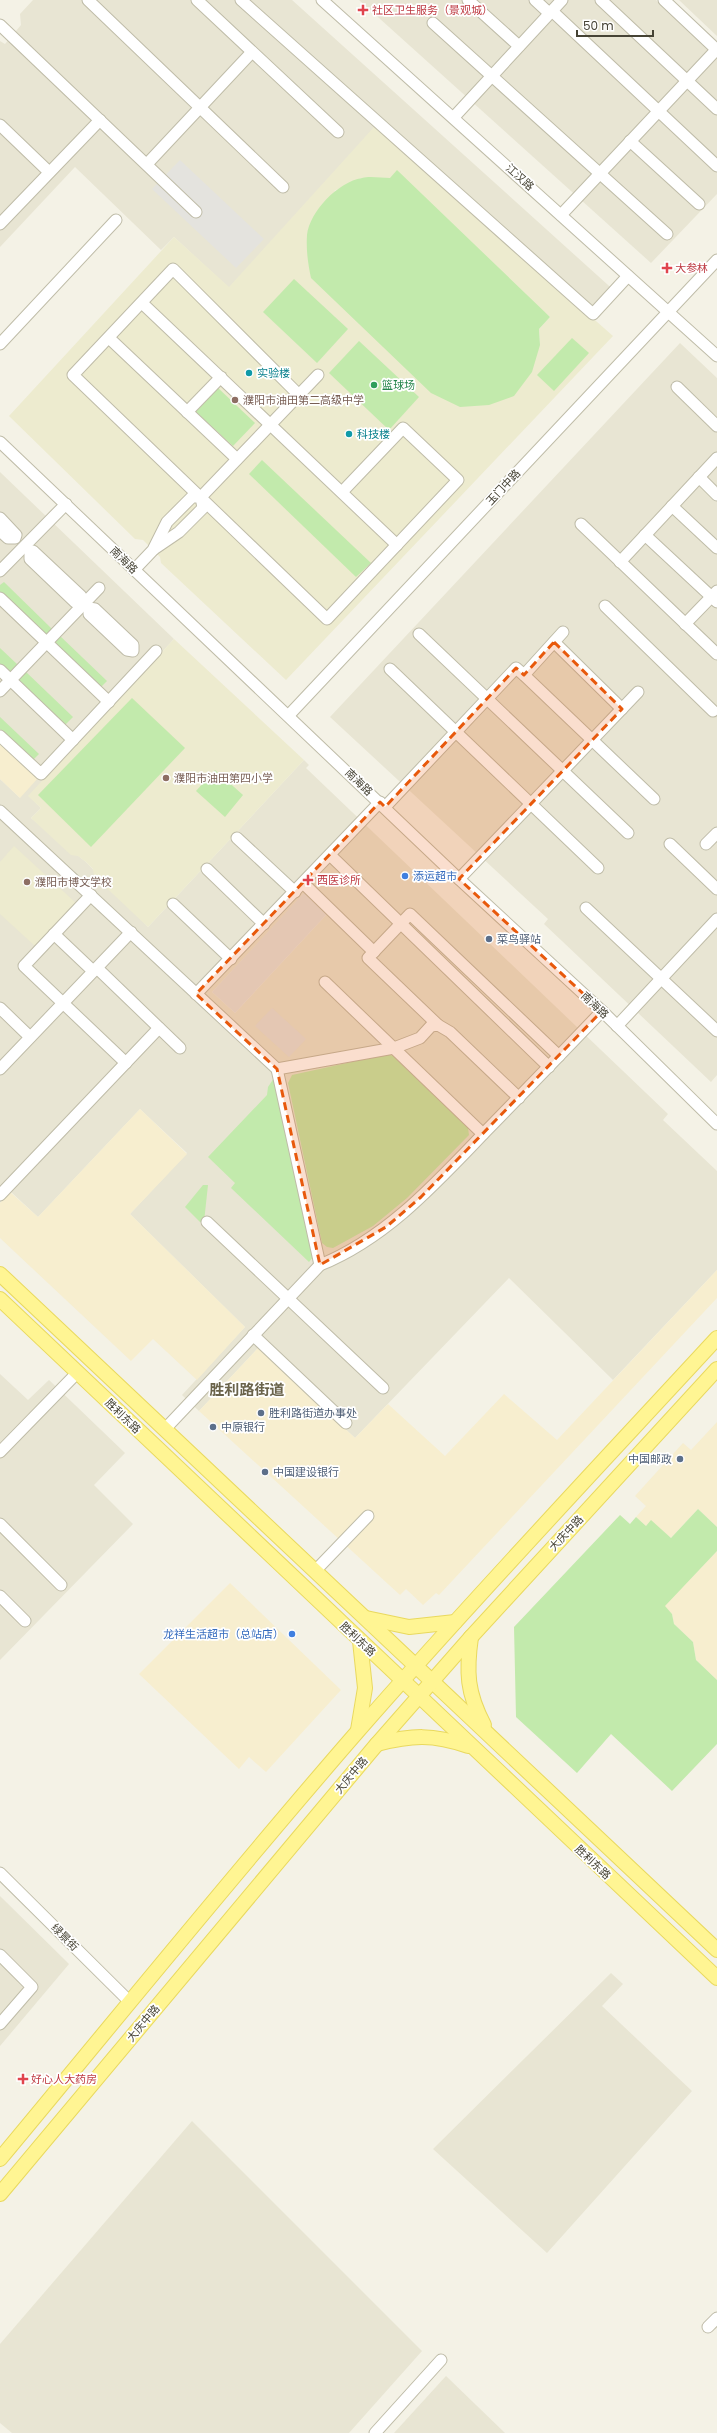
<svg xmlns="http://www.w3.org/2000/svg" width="717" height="2433" font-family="Poppins,'Noto Sans SC',sans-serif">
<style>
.residential{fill:#e8e5d3;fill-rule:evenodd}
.commercial{fill:#f7eecf}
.education{fill:#edebcf;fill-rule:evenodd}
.green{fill:#c2eaac}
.parking{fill:#e4e3de}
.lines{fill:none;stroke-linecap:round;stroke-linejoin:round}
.minor-casing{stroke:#bfbca8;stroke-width:13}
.major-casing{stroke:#e9d95e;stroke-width:16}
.minor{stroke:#fff;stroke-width:11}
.major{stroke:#fff593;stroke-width:14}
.marked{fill:#e8590c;fill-opacity:0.2;stroke:#e8590c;stroke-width:3;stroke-dasharray:8 5;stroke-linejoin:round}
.health-dot{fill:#e0444e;stroke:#fff;stroke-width:1.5}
.culture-dot{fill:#0f9aa8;stroke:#fff;stroke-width:1.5}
.leisure-dot{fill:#2e9e5b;stroke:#fff;stroke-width:1.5}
.education-dot{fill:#8d6e63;stroke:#fff;stroke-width:1.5}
.shop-dot{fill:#3f7fe0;stroke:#fff;stroke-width:1.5}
.service-dot{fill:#5c6f8a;stroke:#fff;stroke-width:1.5}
.labels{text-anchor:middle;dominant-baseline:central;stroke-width:3.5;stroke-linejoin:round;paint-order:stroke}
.health-label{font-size:11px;fill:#be3a42;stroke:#fff;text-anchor:start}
.street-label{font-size:11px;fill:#464335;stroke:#fff}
.culture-label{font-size:11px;fill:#0d838f;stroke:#fff;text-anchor:start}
.leisure-label{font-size:11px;fill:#27864d;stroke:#fff;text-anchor:start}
.education-label{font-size:11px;fill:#785e54;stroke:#fff;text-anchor:start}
.shop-label{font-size:11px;fill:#366cbe;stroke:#fff;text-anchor:start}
.service-label{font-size:11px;fill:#4e5e75;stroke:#fff;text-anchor:start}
.district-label{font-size:15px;font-weight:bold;fill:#6a634b;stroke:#fff}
</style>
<rect width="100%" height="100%" fill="#f4f2e6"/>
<g class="residential">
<path d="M33,0H292L618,294L595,320L375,127L229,288L174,237L161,250L75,167L0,247V41L5,44L21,25L20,14Z"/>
<path d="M359,0H656L717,57V194L651,263Z"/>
<path d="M679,0H717V36Z"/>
<path d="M680,343L717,378V1075L711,1082L544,924L548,919L330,717Z"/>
<path d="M0,472L174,639L29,796L41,808L31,818L86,862L148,927L304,760L309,765L306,768L668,1114L663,1120L717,1171V1270L613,1380L509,1278L355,1438L258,1348L199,1411L182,1395L245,1327L130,1214L187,1153L140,1109L38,1217L11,1192L0,1203V779L20,798L0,740ZM304,894L327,914L235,1013L212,992Z"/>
<path d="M0,1374L28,1400L49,1380L125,1453L94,1485L133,1524L0,1660Z"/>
<path d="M0,1896L69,1964L0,2046Z"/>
<path d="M611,1973L623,1984L602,2006L692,2091L547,2253L433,2149Z"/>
<path d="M192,2121L422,2351L349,2433H12L0,2423V2344Z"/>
<path d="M446,2376L505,2433H394Z"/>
</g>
<g class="commercial">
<path d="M0,740L39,777L20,798L0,779Z"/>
<path d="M140,1109L187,1154L130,1214L245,1327L197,1380L153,1339L131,1361L0,1238V1203L10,1192L38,1217Z"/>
<path d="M717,1270V1298L439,1595L436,1593L423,1605L406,1589L400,1595L199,1411L258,1348L355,1438L388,1404L445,1456L504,1394L557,1440Z"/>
<path d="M717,1422V1527L698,1509L671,1538L651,1521L646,1526L636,1517L646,1506L635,1496L683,1443L691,1450Z"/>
<path d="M717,1551V1680L696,1660L693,1642L674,1624L672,1614L664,1606Z"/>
<path d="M230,1583L341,1690L266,1772L249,1757L239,1769L139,1674Z"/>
</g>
<g class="education">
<path d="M375,126L613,336L286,680L161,563L160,557L143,540L135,539L9,416L174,237L229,287ZM361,178H390L550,317L539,329L540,345L334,191Z"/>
<path d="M174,639L304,760L148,927L94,876L93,869L86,862L78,856L71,855L31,818L41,808L28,796Z"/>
<path d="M14,846L76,903L36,947L0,914V862Z"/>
</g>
<g class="green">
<path d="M397,170L550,317L539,329L540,345L532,372L514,396L489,405L460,407L431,393L311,278C308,264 306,250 307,235C310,211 338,182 362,178C370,176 381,178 390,178Z"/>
<path d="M294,279L348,329L317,363L263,312Z"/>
<path d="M572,338L589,353L554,391L537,375Z"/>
<path d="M359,341L419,397L389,430L329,373Z"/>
<path d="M217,387L255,423L233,446L195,411Z"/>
<path d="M262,460L371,563L356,577L249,474Z"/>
<path d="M4,582L52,629L44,637L0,595V585Z"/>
<path d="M59,635L107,681L98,690L51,644Z"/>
<path d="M0,648L18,665L10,674L0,664Z"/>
<path d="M25,671L73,717L64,726L16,680Z"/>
<path d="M132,698L185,748L91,847L38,795Z"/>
<path d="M0,717L39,754L32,761L0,729Z"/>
<path d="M215,770L243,795L225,817L196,791Z"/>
<path d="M388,1054L393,1056L468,1128L469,1135L407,1198L373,1226L333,1248L327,1247L322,1243L288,1083L292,1075Z"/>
<path d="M274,1078L314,1256L309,1262L231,1188L235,1183L208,1157L267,1095L268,1087Z"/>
<path d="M203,1185H208L204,1222H200L185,1207Z"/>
<path d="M698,1509L717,1527V1551L665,1606L672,1614L674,1624L693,1642L696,1660L717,1680V1744L672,1791L611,1734L577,1773L516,1717L514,1627L620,1515L630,1524L636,1517L646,1526L651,1520L671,1538Z"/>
</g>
<g class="parking">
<path d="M180,160L264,239L236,268L152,189Z"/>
<path d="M304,893L327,914L235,1013L212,992Z"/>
<path d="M272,1008L306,1039L289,1057L255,1026Z"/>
</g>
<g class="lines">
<defs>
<g id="minor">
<path d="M88,0L283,187"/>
<path d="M197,0L338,132"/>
<path d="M241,0L593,314L628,276"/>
<path d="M322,0L717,356"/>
<path d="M468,0L519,46"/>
<path d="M535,0L549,13"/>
<path d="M601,0L717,109"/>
<path d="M664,0L717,50"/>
<path d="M552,11L717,166"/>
<path d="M433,23L667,234"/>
<path d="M0,25L196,212"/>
<path d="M454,117L562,0"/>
<path d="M0,125L49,172"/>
<path d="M630,141L699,204"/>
<path d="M147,164L252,52"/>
<path d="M561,215L717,49"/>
<path d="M0,224L100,120"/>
<path d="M142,303L397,545"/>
<path d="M109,338L237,459"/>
<path d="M0,344L116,220"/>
<path d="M677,387L717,426"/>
<path d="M299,395L173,269L73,375L327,619L458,480L403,428L342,492"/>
<path d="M187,412L221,377"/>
<path d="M0,442L459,879L602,1011L717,1124"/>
<path d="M699,477L717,495"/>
<path d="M672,506L717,548"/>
<path d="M0,518L16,535L15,538H8L0,531"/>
<path d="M581,524L717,654"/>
<path d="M645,535L717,602"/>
<path d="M154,549L179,532L203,508L201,497"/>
<path d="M33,551L81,596L82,602H75L30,559V552Z"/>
<path d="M620,562L717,458"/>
<path d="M134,570L153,550L167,522L192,497H201L318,375"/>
<path d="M0,571L66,504"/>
<path d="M0,598L109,702"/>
<path d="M605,606L713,711"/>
<path d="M89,608L95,609L133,645V651L127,650L89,614Z"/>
<path d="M685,624L717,591"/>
<path d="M419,634L628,833"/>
<path d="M554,642L622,709"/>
<path d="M390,669L598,868"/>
<path d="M0,670L73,740"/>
<path d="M524,675L654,799"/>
<path d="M0,691L99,588"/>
<path d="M289,715L717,260"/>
<path d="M0,736L41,774L156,651"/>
<path d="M385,807L516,668L524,675L563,632"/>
<path d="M0,811L277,1069L320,1265"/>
<path d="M237,838L295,892"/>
<path d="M670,844L717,889"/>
<path d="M706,844L717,833"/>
<path d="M330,855L549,1067"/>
<path d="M207,869L264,924"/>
<path d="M459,879L638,692"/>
<path d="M303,883L374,952"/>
<path d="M91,895L24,966L126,1063"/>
<path d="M173,904L231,959"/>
<path d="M586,908L717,1031"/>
<path d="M54,934L93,971"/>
<path d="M97,968L180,1048"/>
<path d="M325,982L483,1134"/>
<path d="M196,994L380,802"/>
<path d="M0,1008L30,1037"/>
<path d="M438,1025L368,958L410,914L559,1056"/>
<path d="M617,1026L717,919"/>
<path d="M0,1069L131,932"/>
<path d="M277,1069L394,1048L420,1038L431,1026L438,1025L450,1032L519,1098"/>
<path d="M0,1195L159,1028"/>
<path d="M207,1222L383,1388"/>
<path d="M253,1335L346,1423"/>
<path d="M165,1429L320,1265C387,1238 437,1182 486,1131C525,1091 564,1051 602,1011"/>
<path d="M0,1452L77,1373"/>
<path d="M0,1524L61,1585"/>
<path d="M315,1571L368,1516"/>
<path d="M0,1596L25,1621"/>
<path d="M0,1873L129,2001"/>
<path d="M0,1955L32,1987L0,2024"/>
<path d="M708,2327L717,2318"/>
<path d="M375,2433L441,2360"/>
</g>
<g id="major">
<path d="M0,1274L717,1950"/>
<path d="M0,1299L717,1978"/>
<path d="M366,1618L409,1627L455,1622"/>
<path d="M471,1637C466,1672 467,1693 484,1725"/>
<path d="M358,1730L365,1688L360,1641"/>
<path d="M377,1744C412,1735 433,1734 468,1746"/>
<path d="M0,2159C119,2016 236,1871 358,1731C475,1597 597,1468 717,1338"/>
<path d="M0,2194L377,1744L471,1637L717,1369"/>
</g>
</defs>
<use href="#minor" class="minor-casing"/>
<use href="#major" class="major-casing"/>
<use href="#minor" class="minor"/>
<use href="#major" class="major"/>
</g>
<path class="marked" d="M554,642L622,709L459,879L602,1011L421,1197L386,1227L320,1265L277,1069L196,994L380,802L385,807L516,668L524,675Z"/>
<g class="health-dot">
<path d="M361 4h4v4h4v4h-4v4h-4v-4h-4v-4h4z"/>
<path d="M665 262h4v4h4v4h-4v4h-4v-4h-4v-4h4z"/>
<path d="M306 874h4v4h4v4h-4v4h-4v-4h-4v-4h4z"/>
<path d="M21 2073h4v4h4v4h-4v4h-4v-4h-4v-4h4z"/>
</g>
<g class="culture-dot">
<circle cx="249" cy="373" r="4"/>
<circle cx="349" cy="434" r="4"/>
</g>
<circle class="leisure-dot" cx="374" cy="385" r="4"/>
<g class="education-dot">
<circle cx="235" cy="400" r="4"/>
<circle cx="166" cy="778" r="4"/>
<circle cx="27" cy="882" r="4"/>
</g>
<g class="shop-dot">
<circle cx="405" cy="876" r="4"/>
<circle cx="292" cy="1634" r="4"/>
</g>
<g class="service-dot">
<circle cx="489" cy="939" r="4"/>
<circle cx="261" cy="1413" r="4"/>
<circle cx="213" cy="1427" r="4"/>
<circle cx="680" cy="1459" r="4"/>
<circle cx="265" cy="1472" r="4"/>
</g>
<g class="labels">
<g class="health-label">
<text x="372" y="10">社区卫生服务（景观城）</text>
<text x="675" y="268">大参林</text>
<text x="317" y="880">西医诊所</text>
<text x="31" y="2079">好心人大药房</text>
</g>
<g class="street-label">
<text transform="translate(520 177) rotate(42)">江汉路</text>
<text transform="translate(503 487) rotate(-47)">玉门中路</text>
<text transform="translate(124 560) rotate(44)">南海路</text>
<text transform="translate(359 782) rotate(44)">南海路</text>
<text transform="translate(595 1005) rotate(43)">南海路</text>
<text transform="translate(123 1416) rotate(44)">胜利东路</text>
<text transform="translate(566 1533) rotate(-47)">大庆中路</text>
<text transform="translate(358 1639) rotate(43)">胜利东路</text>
<text transform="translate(351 1775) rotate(-50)">大庆中路</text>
<text transform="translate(593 1862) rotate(43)">胜利东路</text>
<text transform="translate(65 1937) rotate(45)">绿景街</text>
<text transform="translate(143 2023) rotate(-50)">大庆中路</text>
</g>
<g class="culture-label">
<text x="257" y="373">实验楼</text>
<text x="357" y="434">科技楼</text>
</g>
<g class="leisure-label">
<text x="382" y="385">篮球场</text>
</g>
<g class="education-label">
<text x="243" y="400">濮阳市油田第二高级中学</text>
<text x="174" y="778">濮阳市油田第四小学</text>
<text x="35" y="882">濮阳市博文学校</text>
</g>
<g class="shop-label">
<text x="413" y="876">添运超市</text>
<text x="284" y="1634" text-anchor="end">龙祥生活超市（总站店）</text>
</g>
<g class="service-label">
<text x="497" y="939">菜鸟驿站</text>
<text x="269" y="1413">胜利路街道办事处</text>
<text x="221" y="1427">中原银行</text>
<text x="672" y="1459" text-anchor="end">中国邮政</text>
<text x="273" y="1472">中国建设银行</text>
</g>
<g class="district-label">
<text x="247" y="1389">胜利路街道</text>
</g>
</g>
<path d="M577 30v6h76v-6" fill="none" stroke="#464335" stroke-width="2"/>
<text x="583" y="30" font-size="12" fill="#464335" stroke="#ffffff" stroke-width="3" paint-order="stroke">50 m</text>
</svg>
